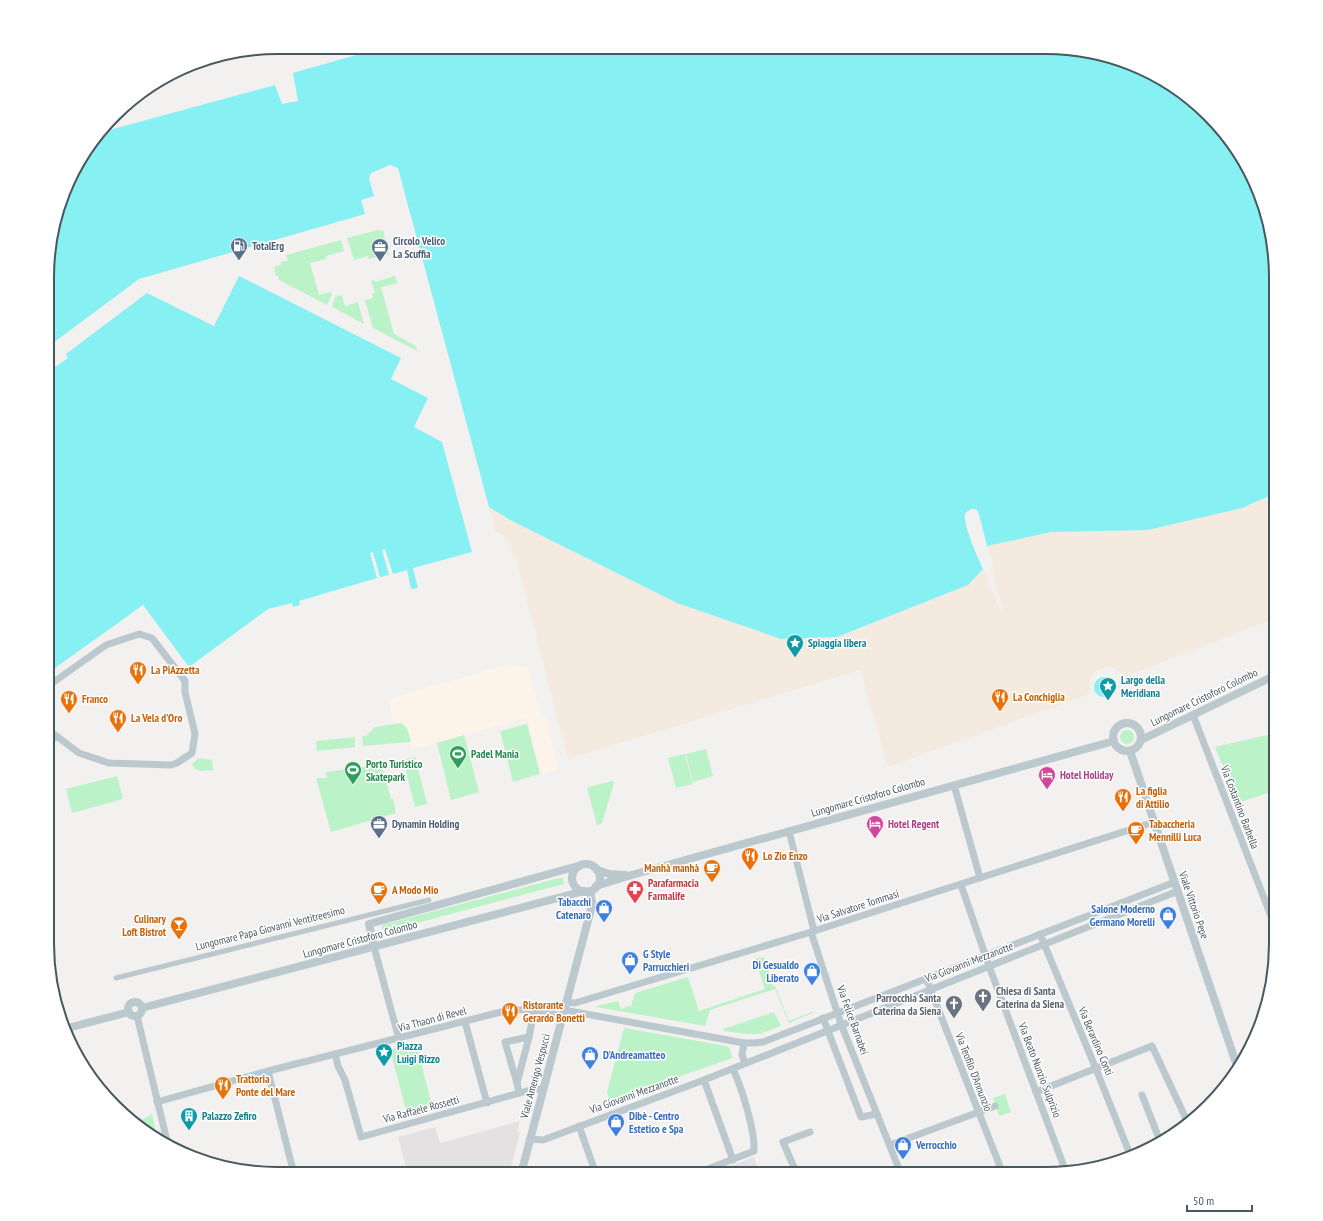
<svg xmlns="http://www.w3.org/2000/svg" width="1323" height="1221" font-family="'PT Sans Narrow',sans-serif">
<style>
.commercial{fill:#fdf4e9}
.education{fill:#e4e1e3}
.green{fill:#bcf2c7}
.sand{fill:#f4eae0}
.water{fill:#87f0f2}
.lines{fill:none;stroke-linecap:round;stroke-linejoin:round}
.pedestrian{stroke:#bbc8ce;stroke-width:5}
.minor{stroke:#bbc8ce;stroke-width:7}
.tertiary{stroke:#bbc8ce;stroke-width:8}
.labels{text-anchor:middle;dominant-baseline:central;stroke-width:3;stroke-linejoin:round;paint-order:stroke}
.service-label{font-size:11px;font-weight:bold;fill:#4e5e75;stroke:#fff;text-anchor:start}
.culture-label{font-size:11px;font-weight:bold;fill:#0d838f;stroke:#fff;text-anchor:start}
.food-label{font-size:11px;font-weight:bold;fill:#c56008;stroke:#fff;text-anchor:start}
.street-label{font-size:11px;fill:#47585f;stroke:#fff}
.leisure-label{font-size:11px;font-weight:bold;fill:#27864d;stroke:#fff;text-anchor:start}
.hotel-label{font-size:11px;font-weight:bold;fill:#b23c85;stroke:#fff;text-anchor:start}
.health-label{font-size:11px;font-weight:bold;fill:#be3a42;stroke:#fff;text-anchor:start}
.shop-label{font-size:11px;font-weight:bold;fill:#366cbe;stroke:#fff;text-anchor:start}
.worship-label{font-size:11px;font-weight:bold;fill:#5b616d;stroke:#fff;text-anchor:start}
.rim{fill:none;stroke:#47585f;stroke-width:2}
</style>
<rect width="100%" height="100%" fill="#f3f0f0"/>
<path class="commercial" d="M509,664L528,668L541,716L545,715L559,770L542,774L527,718L412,749L407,728L401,723L394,724L388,699Z"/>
<g class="education">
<path d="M520,1121L517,1131L520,1133L509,1174H408L398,1137L435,1127L440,1143Z"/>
<path d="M754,1157L760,1174H710Z"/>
</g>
<g class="green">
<path d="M378,230L383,231L384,234L389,255L388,256L387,254L369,259L368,256L354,260L347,238Z"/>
<path d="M341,240L344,251L326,256V259L310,263L319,295L331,292L332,295L327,305L279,280L278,276H276L274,267L281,265L280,262L288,261L286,255Z"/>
<path d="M395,276L397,283L381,287L394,334L416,346L417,351L373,328L365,300L373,298L372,294L375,293L371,281L374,280L375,282Z"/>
<path d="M342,295L345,306L358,302L364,324L332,307L335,297Z"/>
<path d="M401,723L407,728L411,742L363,746L362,736H366L375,727Z"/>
<path d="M527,724L540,774L513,782L500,731Z"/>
<circle cx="1127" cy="737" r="7"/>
<path d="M1276,733V794L1274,791L1238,803L1215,747Z"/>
<path d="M464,735L479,792L451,800L437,743Z"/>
<path d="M355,737V747L317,751L316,741Z"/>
<path d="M706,749L713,776L693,782L686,754Z"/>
<path d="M685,754L693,784L676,788L668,758Z"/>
<path d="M415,757L427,804L415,807L403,760Z"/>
<path d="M199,758L212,760L213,770L201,771L195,769L192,764Z"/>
<path d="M374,766L378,767L383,770L391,799H393L396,813L331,832L316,778H327L326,772Z"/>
<path d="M117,776L123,799L72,813L66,789Z"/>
<path d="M612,781H613L614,783L602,823L597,825L587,788L588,787Z"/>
<path d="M559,878H563L564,884L383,932L382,929V925Z"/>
<path d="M764,957L773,986H775L789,1021L812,1012L813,1013L789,1023L775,989L710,1010L705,1026L596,1007V1006L618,1001L621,1009L629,1006L631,1007L635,993L688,977L699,1011L765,989L755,959Z"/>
<path d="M774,1012L781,1026L760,1034H747L724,1031L723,1029Z"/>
<path d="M624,1028L727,1046L730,1049L732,1058L610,1101L607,1092Z"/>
<path d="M416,1043L432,1106L407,1114L390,1050Z"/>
<path d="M1005,1094L1011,1112L999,1116L993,1098Z"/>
<path d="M152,1114L157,1137L139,1122Z"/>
</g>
<path class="sand" d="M1276,493V618L1125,677C1111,657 1083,670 1090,694L888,767L860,670L568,759L517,562L504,536L495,530L489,507L510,520L677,603L781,639L837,637L968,585L983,569L998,606L999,609H1003L994,578V569L992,561L987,546L1051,532L1148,530L1242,508Z"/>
<g class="water">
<path d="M384,47L1062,48L1148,71L1219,125L1258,189L1275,261L1276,493L1242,508L1148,530L1051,532L987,546L979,514L976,509H971L965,513C963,525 977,556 983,569L968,585L837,637L781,639L677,603L510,520L489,507L398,168L390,165L371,173L369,179L374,196L361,200L365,214L139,279L49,346V246L78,162L102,132L275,85L282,104L298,101L293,73Z"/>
<path d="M239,276L401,358L391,379L428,398L414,427L442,442L472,552L413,568L418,588L411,589L407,570L393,574L385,549L382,550L389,575L380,577L373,552L370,553L377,578L299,601L300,605L293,607L292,603L268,609L189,667L143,605L48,673L49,364L52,369L68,358L66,354L147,293L214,326Z"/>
<circle cx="1104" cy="687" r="10"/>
</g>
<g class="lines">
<path class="pedestrian" d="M116,978L429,900"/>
<g class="minor">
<path d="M1193,715L1276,929"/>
<path d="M48,727L51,732L79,753L109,763L171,765L177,763L192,753L195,734L185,692V681L152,638L139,634L106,645L48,686"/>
<path d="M48,740L58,737"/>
<path d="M954,785L980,878"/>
<path d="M789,831L814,931"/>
<path d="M961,885L989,966L1066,1172"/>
<path d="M811,932L841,1024L901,1174"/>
<path d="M1040,934L1096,1069L1131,1157"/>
<path d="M374,947L399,1039"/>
<path d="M926,978L1003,1174"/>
<path d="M566,1002L575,1003L811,932L1154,822"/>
<path d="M564,1010L744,1043H755L763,1042L1175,882"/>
<path d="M137,1016L168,1145"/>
<path d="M823,1018L861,1117L877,1114"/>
<path d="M465,1022L487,1103"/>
<path d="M744,1043L742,1055L745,1063"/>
<path d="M335,1054L338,1066L345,1080L361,1137L534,1089H543"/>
<path d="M268,1071L294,1174"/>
<path d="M704,1080L733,1160"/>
<path d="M517,1083L505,1042L529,1037"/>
<path d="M1036,1092L1152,1046L1188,1123"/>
<path d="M519,1093L517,1083L529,1037L534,1010"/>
<path d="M1142,1095L1160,1141"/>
<path d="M157,1102L268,1071L505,1011C525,1008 543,1010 562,1016"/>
<path d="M579,1126L596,1174"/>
<path d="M530,1139L543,1140L704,1080L1178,891"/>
<path d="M890,1145L995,1106"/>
<path d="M695,1174L754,1151C755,1130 742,1089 733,1069"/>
<path d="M797,1174L783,1142L810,1132"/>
</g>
<g class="tertiary">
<circle cx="1127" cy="737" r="14"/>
<path d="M1141,740L1276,675"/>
<path d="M1130,751L1237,1066"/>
<circle cx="586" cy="878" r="14"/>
<path d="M597,870L609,874L625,875"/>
<path d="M596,886L628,876L1114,741"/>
<path d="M374,947L369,924L578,866"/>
<circle cx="135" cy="1009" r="7"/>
<path d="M142,1008L584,891"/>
<path d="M64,1029L129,1012"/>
<path d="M521,1174L591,909L592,902L590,891"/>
</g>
</g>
<defs>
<symbol id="fuel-pin" viewBox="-11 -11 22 30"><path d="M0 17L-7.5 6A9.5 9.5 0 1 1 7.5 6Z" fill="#5c6f8a" stroke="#fff"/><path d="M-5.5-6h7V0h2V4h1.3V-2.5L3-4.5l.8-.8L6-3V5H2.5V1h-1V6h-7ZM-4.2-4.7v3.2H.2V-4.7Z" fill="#fff"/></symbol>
<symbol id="office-pin" viewBox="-11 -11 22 30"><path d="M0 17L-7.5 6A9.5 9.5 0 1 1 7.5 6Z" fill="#5c6f8a" stroke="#fff"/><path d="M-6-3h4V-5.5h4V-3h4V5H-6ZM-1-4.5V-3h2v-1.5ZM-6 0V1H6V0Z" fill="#fff"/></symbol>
<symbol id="sight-pin" viewBox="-11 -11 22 30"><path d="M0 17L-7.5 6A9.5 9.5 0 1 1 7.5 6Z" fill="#0f9aa8" stroke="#fff"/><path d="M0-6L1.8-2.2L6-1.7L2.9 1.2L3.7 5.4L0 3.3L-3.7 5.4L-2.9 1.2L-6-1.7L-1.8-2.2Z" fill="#fff"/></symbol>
<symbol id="restaurant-pin" viewBox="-11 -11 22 30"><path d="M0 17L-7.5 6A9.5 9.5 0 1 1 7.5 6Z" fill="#e8710a" stroke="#fff"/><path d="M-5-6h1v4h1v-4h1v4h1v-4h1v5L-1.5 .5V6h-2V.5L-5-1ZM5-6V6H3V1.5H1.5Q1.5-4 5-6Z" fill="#fff"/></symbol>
<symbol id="stadium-pin" viewBox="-11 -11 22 30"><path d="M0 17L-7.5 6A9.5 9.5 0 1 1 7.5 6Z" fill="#2e9e5b" stroke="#fff"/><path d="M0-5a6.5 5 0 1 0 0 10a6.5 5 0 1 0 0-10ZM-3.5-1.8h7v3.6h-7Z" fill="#fff"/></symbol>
<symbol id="hotel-pin" viewBox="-11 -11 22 30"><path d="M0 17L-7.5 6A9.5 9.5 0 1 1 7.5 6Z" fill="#d1479c" stroke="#fff"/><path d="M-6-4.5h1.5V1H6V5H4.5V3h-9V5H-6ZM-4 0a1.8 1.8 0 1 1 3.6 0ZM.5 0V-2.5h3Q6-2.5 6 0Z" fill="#fff"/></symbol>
<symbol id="cafe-pin" viewBox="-11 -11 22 30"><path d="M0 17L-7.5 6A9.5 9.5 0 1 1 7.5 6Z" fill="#e8710a" stroke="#fff"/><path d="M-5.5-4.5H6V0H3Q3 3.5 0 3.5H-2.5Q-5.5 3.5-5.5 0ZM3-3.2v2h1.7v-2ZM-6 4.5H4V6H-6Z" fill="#fff"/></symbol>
<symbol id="pharmacy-pin" viewBox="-11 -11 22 30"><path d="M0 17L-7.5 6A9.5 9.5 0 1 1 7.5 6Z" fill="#e0444e" stroke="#fff"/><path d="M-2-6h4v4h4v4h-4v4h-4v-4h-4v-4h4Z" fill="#fff"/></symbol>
<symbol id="shop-pin" viewBox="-11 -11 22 30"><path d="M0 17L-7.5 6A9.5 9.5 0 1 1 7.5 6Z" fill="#3f7fe0" stroke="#fff"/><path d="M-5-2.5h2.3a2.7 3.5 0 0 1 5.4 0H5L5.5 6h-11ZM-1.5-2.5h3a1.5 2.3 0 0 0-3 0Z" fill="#fff"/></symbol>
<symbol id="bar-pin" viewBox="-11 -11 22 30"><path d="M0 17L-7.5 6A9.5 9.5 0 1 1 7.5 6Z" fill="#e8710a" stroke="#fff"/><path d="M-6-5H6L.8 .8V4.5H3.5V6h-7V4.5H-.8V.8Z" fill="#fff"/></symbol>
<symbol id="church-pin" viewBox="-11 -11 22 30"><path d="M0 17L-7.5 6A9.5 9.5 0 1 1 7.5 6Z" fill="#6b7280" stroke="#fff"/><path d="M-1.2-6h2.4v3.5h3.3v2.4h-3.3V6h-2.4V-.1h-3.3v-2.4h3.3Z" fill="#fff"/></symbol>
<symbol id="building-pin" viewBox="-11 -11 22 30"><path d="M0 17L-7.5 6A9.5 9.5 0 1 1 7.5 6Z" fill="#0f9aa8" stroke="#fff"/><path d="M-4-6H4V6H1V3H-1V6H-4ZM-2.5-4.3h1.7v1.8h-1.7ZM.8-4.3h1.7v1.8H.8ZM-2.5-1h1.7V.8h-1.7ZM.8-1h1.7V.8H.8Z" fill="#fff"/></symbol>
</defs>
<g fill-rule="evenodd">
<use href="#fuel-pin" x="229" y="236" width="20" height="27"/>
<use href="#office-pin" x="370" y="237" width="20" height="27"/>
<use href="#sight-pin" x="785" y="633" width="20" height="27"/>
<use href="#restaurant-pin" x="128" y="660" width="20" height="27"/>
<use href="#sight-pin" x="1098" y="676" width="20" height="27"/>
<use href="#restaurant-pin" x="990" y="687" width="20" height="27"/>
<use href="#restaurant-pin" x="59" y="689" width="20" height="27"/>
<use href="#restaurant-pin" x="108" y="708" width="20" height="27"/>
<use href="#stadium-pin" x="448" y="744" width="20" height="27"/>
<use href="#stadium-pin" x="343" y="760" width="20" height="27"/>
<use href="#hotel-pin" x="1037" y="765" width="20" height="27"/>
<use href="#restaurant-pin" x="1113" y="787" width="20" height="27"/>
<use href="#office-pin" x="369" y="814" width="20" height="27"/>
<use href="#hotel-pin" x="865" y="814" width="20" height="27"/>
<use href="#cafe-pin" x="1126" y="820" width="20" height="27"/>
<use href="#restaurant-pin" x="740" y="846" width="20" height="27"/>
<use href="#cafe-pin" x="702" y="858" width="20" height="27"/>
<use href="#pharmacy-pin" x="625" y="879" width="20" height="27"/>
<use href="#cafe-pin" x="369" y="880" width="20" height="27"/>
<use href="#shop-pin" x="594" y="898" width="20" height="27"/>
<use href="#shop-pin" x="1158" y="905" width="20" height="27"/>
<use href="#bar-pin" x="169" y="915" width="20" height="27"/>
<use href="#shop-pin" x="620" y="950" width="20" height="27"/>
<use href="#shop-pin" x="802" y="961" width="20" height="27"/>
<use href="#church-pin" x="973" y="987" width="20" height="27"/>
<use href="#church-pin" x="944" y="994" width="20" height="27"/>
<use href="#restaurant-pin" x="500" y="1001" width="20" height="27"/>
<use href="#sight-pin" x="374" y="1042" width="20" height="27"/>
<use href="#shop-pin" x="580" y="1045" width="20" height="27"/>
<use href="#restaurant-pin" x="213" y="1075" width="20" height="27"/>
<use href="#building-pin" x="179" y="1106" width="20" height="27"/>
<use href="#shop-pin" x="606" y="1112" width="20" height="27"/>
<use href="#shop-pin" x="893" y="1135" width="20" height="27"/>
</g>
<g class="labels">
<g class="service-label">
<text x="393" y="241">Circolo Velico<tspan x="393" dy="13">La Scuffia</tspan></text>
<text x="252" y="246">TotalErg</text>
<text x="392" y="824">Dynamin Holding</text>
</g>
<g class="culture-label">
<text x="808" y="643">Spiaggia libera</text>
<text x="1121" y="680">Largo della<tspan x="1121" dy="13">Meridiana</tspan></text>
<text x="397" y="1046">Piazza<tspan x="397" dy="13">Luigi Rizzo</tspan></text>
<text x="202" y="1116">Palazzo Zefiro</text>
</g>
<g class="food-label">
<text x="151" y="670">La PiAzzetta</text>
<text x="1013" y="697">La Conchiglia</text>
<text x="82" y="699">Franco</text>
<text x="131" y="718">La Vela d'Oro</text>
<text x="1136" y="791">La figlia<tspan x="1136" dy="13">di Attilio</tspan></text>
<text x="1149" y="824">Tabaccheria<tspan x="1149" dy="13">Mennilli Luca</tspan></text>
<text x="763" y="856">Lo Zio Enzo</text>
<text x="699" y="868" text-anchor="end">Manhà manhà</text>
<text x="392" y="890">A Modo Mio</text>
<text x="166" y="919" text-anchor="end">Culinary<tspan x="166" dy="13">Loft Bistrot</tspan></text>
<text x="523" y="1005">Ristorante<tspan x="523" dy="13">Gerardo Bonetti</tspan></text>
<text x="236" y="1079">Trattoria<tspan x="236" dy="13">Ponte del Mare</tspan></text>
</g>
<g class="street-label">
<text transform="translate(1204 697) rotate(-26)">Lungomare Cristoforo Colombo</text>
<text transform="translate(868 797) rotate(-16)">Lungomare Cristoforo Colombo</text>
<text transform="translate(1240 807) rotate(69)">Via Costantino Barbella</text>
<text transform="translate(1194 905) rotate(71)">Viale Vittorio Pepe</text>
<text transform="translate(858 906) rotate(-18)">Via Salvatore Tommasi</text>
<text transform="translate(270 928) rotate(-14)">Lungomare Papa Giovanni Ventitreesimo</text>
<text transform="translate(360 939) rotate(-15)">Lungomare Cristoforo Colombo</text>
<text transform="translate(969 962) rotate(-21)">Via Giovanni Mezzanotte</text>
<text transform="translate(432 1019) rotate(-15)">Via Thaon di Revel</text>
<text transform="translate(853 1020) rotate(70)">Via Felice Barnabei</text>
<text transform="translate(1096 1041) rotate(67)">Via Berardino Conti</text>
<text transform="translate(1040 1070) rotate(69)">Via Beato Nunzio Sulprizio</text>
<text transform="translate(974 1072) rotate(69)">Via Teofilo D'Annunzio</text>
<text transform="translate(535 1076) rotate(-75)">Viale Amerigo Vespucci</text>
<text transform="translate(634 1094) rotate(-20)">Via Giovanni Mezzanotte</text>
<text transform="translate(421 1109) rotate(-15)">Via Raffaele Rossetti</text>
</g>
<g class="leisure-label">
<text x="471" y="754">Padel Mania</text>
<text x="366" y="764">Porto Turistico<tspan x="366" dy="13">Skatepark</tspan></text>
</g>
<g class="hotel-label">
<text x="1060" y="775">Hotel Holiday</text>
<text x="888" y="824">Hotel Regent</text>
</g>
<g class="health-label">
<text x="648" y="883">Parafarmacia<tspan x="648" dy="13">Farmalife</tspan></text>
</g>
<g class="shop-label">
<text x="591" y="902" text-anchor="end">Tabacchi<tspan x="591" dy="13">Catenaro</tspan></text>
<text x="1155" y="909" text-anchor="end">Salone Moderno<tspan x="1155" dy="13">Germano Morelli</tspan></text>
<text x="643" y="954">G Style<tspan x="643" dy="13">Parrucchieri</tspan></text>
<text x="799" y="965" text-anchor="end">Di Gesualdo<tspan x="799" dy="13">Liberato</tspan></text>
<text x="603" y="1055">D'Andreamatteo</text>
<text x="629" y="1116">Dibè - Centro<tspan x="629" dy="13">Estetico e Spa</tspan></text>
<text x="916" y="1145">Verrocchio</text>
</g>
<g class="worship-label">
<text x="996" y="991">Chiesa di Santa<tspan x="996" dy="13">Caterina da Siena</tspan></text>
<text x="941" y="998" text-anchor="end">Parrocchia Santa<tspan x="941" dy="13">Caterina da Siena</tspan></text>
</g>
</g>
<path d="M0 0H1323V1221H0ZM277 54H1046A223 223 0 0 1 1269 277V944A223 223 0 0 1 1046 1167H277A223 223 0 0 1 54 944V277A223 223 0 0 1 277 54Z" fill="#fff" fill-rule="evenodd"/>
<path class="rim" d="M277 54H1046A223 223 0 0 1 1269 277V944A223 223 0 0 1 1046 1167H277A223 223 0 0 1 54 944V277A223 223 0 0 1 277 54Z"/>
<path d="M1187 1205v6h65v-6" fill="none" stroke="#47585f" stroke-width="2"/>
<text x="1193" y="1205" font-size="12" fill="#47585f" stroke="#ffffff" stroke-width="3" paint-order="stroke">50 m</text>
</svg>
